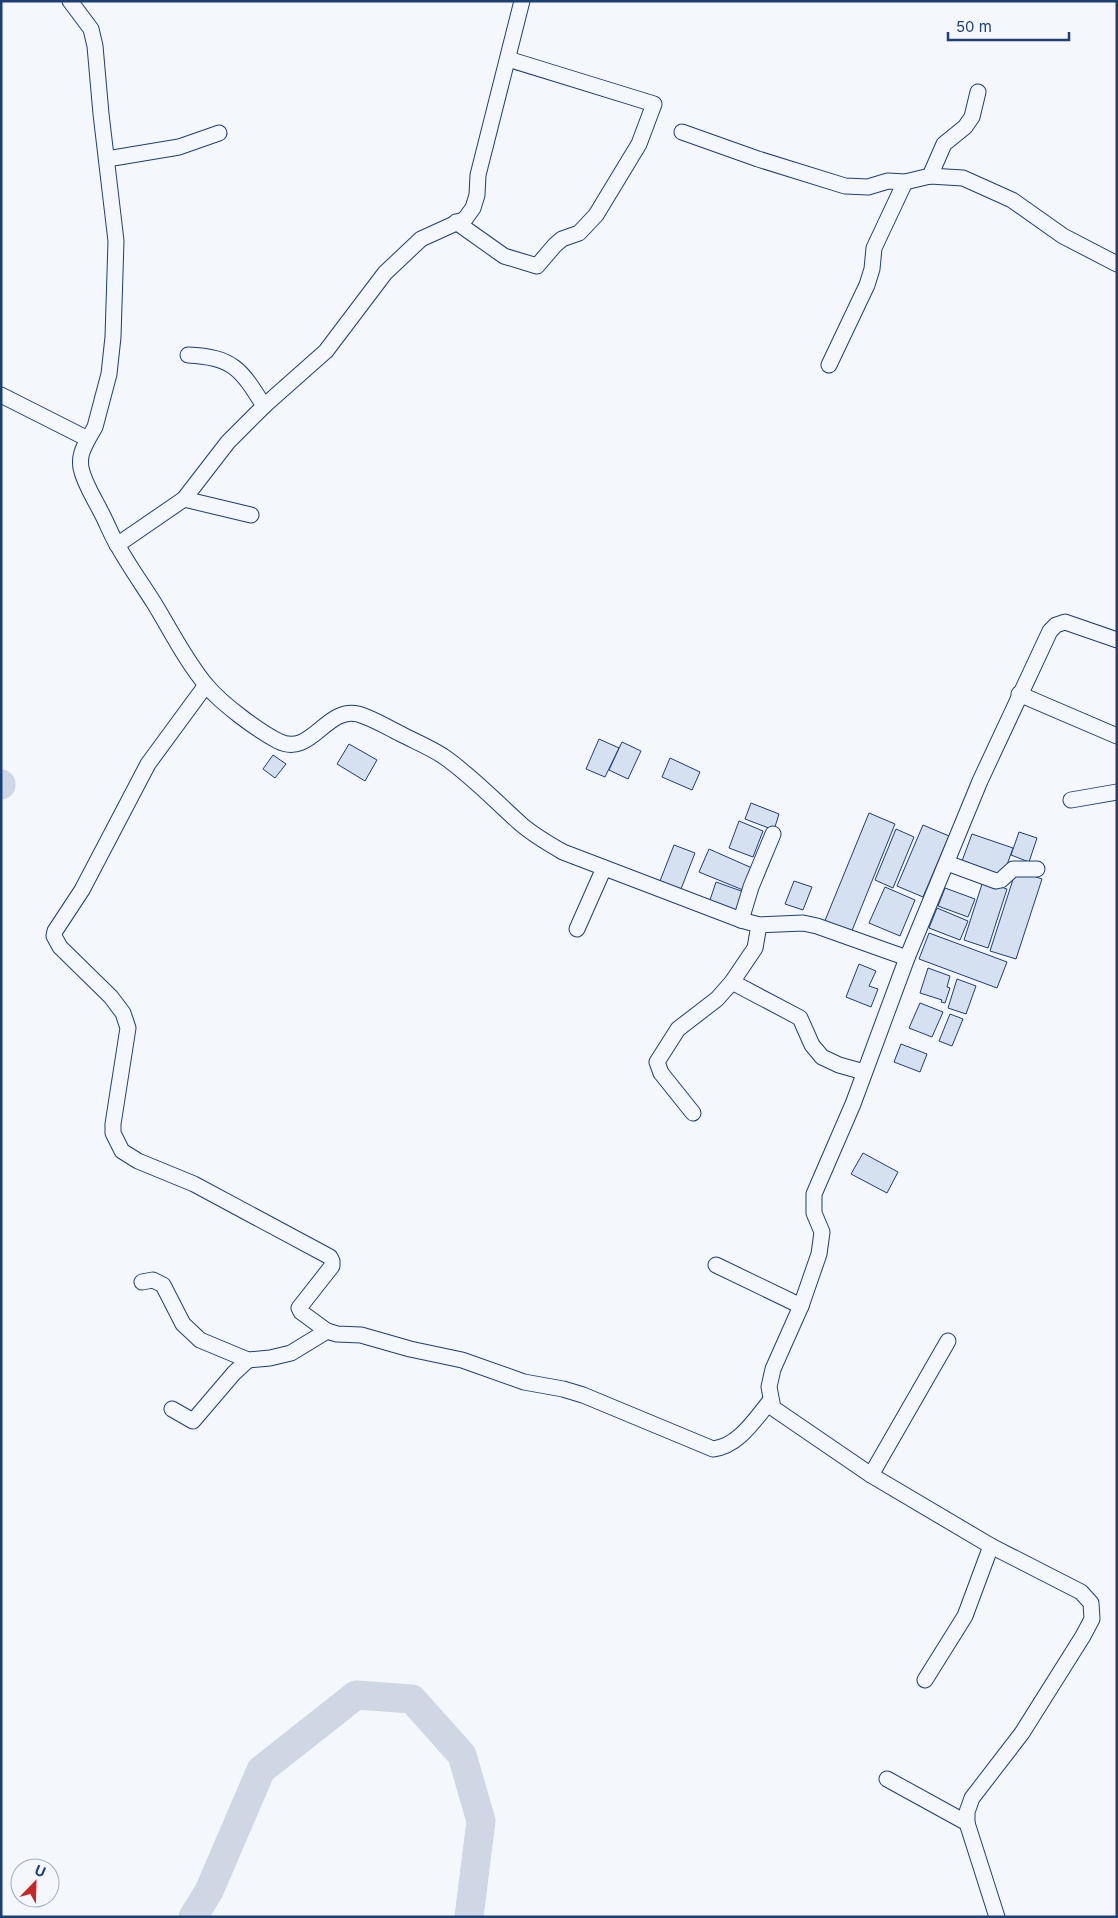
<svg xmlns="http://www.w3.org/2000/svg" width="1118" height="1918" font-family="Inter,sans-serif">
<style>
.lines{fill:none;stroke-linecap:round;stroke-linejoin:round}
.river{stroke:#cfd7e4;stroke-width:29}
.building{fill:#d5e0f0;stroke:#1d3f73}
.minor-casing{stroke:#1d3f73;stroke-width:17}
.minor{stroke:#f4f7fb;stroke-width:15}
</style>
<rect width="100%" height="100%" fill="#f4f7fb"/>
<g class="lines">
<g class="river">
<path d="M1,784V785"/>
<path d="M193,1917L209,1891L261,1770L356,1695L412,1699L462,1755L481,1821L469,1917"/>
</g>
</g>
<g class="building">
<path d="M599,739L619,748L605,777L586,769Z"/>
<path d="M622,742L641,751L628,779L609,770Z"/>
<path d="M349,744L377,760L365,781L337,764Z"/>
<path d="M273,755L286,764L275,778L263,769Z"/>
<path d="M670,758L700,772L692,790L662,777Z"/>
<path d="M751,803L779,814L774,830L745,819Z"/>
<path d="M869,813L895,824L851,933L824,923Z"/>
<path d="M739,821L763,831L753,857L729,848Z"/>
<path d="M923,825L949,836L923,897L897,886Z"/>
<path d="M896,829L914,837L893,888L875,880Z"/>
<path d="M1019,832L1037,838L1029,862L1011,855Z"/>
<path d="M972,834L1013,848L1003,876L962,861Z"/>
<path d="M674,845L695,853L681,889L660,881Z"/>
<path d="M709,849L752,868L743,890L699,872Z"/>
<path d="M1016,870L1042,879L1016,959L990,951Z"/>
<path d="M794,881L812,887L803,910L785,904Z"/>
<path d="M983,881L1007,889L988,948L964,940Z"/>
<path d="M716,882L744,892L736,913L709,903Z"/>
<path d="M885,887L915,900L900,936L869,923Z"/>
<path d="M945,888L975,899L968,917L938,906Z"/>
<path d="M937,908L968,921L960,940L929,928Z"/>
<path d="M929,933L1007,962L997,988L919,959Z"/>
<path d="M859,964L876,971L869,986L878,989L871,1007L846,997Z"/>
<path d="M928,968L950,976L947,987L950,988L945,1003L941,1002L942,1000L920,993Z"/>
<path d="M957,979L976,986L966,1014L948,1008Z"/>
<path d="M920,1003L943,1012L932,1037L909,1028Z"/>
<path d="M950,1014L963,1019L952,1046L939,1041Z"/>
<path d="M901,1044L927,1054L920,1072L894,1062Z"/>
<path d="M863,1153L898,1172L887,1193L851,1174Z"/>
</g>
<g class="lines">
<defs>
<g id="minor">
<path d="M70,1L91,29L95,46L101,114L116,241L113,337L109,374L95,427L88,439"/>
<path d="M682,132L758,159L845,186L868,187L888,181L905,182L930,176L963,178L1012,200L1063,236L1117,264"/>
<path d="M107,159L179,147L219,133"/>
<path d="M930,176L944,144L965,127L972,117L978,92"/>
<path d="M456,222L504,256L537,266L555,245L562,239L579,233L596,215L639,144L654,104L508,59"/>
<path d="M188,355C233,357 241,369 264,406"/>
<path d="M829,365L867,285L872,269L874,248L905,182"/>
<path d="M1,395L88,439C83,449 79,456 81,468C84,483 94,498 101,512C107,523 111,535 118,546C129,566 142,584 154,603C170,629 187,663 207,686C222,704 257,730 278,741C311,758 326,706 358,714C372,718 387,727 399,733C414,741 429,747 443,756C472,776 496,802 522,825C535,836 549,844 563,852L741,920L759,925L803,923L817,926L907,958L853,1104L814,1194V1213L822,1232L819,1254L801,1306L773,1369L769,1387L773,1408L871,1475L991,1546L1081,1592L1091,1603L1092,1619L1083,1636L1022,1733L972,1798L967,1812V1823L997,1917"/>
<path d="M184,499L251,515"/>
<path d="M117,545L184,499L228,442L264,406L326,351L385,273L421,239L465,219L473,208L477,195L478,175L522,1"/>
<path d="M206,685L148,764L82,890L55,931L54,936L60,947L111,997L123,1013L128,1028L113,1124V1133L122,1151L138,1161L194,1184L330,1257L332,1261V1266L299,1308L301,1312L327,1331"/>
<path d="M1019,694L1117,736"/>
<path d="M1071,800L1117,792"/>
<path d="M947,863L996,881L1001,880L1013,869H1037"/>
<path d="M741,920L751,887L773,834"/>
<path d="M577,929L604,868"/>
<path d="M907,958L980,781L1050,631L1056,625L1065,622L1117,640"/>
<path d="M732,982L800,1018L812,1045L822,1057L839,1065L864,1072"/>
<path d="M693,1113L661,1073L657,1062L678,1029L717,999L732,982L755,948L759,925"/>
<path d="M716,1265L801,1306"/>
<path d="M142,1282L153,1280L163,1285L183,1324L200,1340L248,1360L270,1358L291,1353L327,1331L337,1334L361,1335L410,1349L462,1360L524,1382L563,1389L583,1395L713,1449C739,1446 755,1419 771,1400"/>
<path d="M172,1409L193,1421L234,1373L248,1360"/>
<path d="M871,1475L948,1341"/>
<path d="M925,1680L965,1616L991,1546"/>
<path d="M887,1779L967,1823"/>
</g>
</defs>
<use href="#minor" class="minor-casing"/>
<use href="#minor" class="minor"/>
</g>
<rect width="1118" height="1918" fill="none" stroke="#1d3f73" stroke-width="5"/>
<g transform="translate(35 1883) rotate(23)"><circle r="24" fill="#f4f7fb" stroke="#9eadc5"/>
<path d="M0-4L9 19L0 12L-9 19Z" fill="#c62828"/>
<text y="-8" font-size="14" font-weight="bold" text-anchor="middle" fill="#1d3f73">U</text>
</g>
<path d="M948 32v8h121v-8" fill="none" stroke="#1d3f73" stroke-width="2.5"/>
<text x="956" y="32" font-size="15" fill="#1d3f73" stroke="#f4f7fb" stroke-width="4" paint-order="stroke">50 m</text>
</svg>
